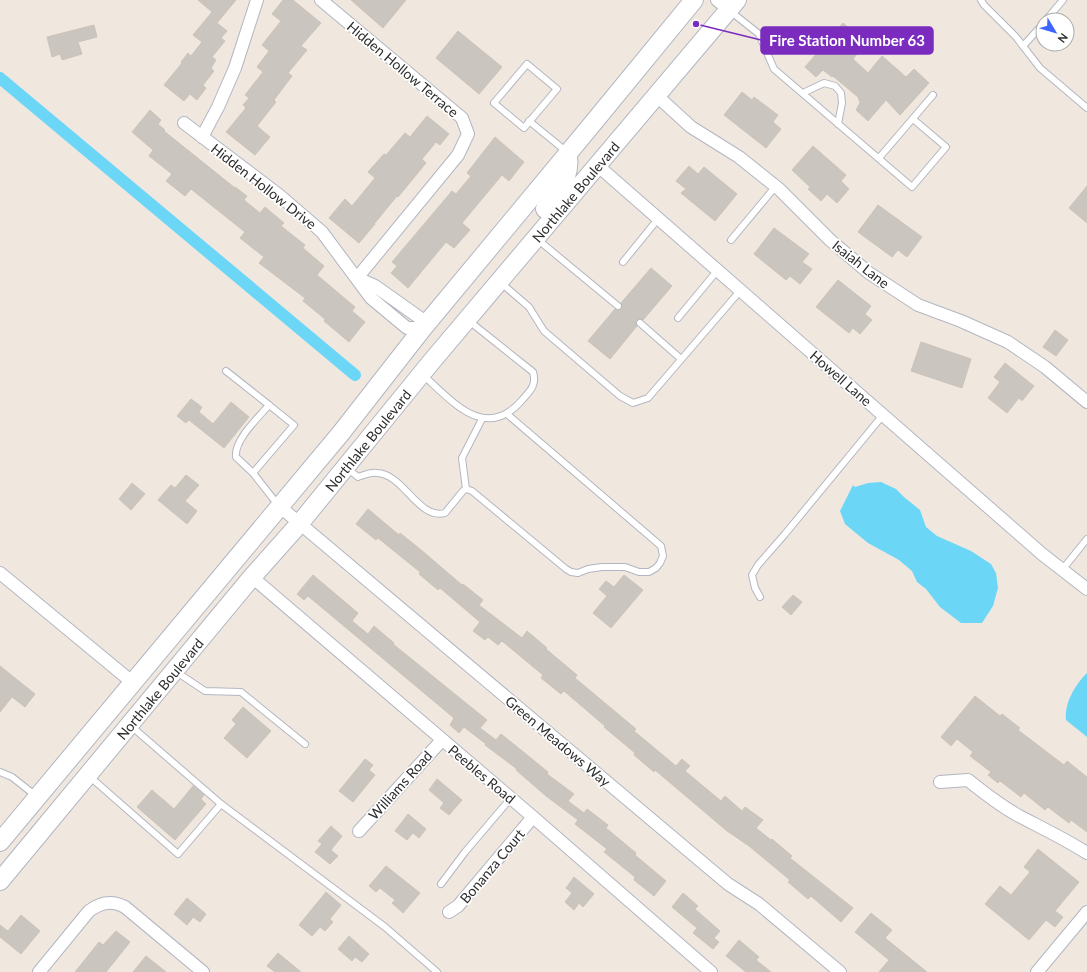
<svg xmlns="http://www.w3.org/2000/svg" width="1087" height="972" font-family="Lato,sans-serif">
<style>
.water{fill:#6cd6f7}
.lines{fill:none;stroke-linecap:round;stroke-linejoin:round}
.canal{stroke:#6cd6f7;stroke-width:12}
.building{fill:#cbc5bf;stroke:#ccc4b8}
.lane-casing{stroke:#b3b6c2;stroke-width:8}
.street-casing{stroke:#b3b6c2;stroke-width:14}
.secondary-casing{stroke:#b3b6c2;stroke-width:20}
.lane{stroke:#fff;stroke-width:6}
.street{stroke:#fff;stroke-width:12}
.secondary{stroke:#fff;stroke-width:18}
.labels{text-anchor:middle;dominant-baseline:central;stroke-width:3.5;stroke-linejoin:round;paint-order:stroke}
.street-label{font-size:14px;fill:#2d2d2d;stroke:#fff}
.leader{fill:none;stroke:#7b2cbf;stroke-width:1.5}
.callout-dot{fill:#7b2cbf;stroke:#fff;stroke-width:1.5}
.callout{fill:#7b2cbf;stroke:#7b2cbf;stroke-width:1.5}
.callout-label{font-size:15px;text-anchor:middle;font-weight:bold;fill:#fff}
</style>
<rect width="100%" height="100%" fill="#f0e8df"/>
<g class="water">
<path d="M881,482L896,489L904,497L920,510L926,527L937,536L971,551L991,564L996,573L998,588L993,606L982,623H961L940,607L926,589L917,582L912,571L899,560L868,543L845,524L840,511L853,485L855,487L868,483Z"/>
<path d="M1087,673V737L1066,720C1064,703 1075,685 1087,673Z"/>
</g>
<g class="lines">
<path class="canal" d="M0,78L355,375"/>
</g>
<g class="building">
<path d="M198,0H236L217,23L227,31L221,38L225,41L212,57L216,60L211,68L214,71L203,85L206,88L197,100L190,94L184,101L164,85L182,63L181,62L188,53L191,56L202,42L193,35L212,12Z"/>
<path d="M283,0H293L321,23L301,46L307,50L288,73L292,76L274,100L276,102L257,126L270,137L255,155L226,132L246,108L243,105L249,98L245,95L263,72L257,67L269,51L262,45L281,21L272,14Z"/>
<path d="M351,0H406L383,28Z"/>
<path d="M843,23L866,43L853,59L868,73L882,56L906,77L914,69L929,83L900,115L886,100L868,121L856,110L860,103L858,97L833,76L832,77L823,70L816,77L805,67Z"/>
<path d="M94,25L97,37L78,42L82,54L62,60L60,54L52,57L47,37Z"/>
<path d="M458,31L502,67L479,94L436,58Z"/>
<path d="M742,92L752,100L754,97L778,115L773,122L781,129L766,148L724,115Z"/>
<path d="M150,110L161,120L158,124L165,130L164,131L235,188V187L247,196L244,200L260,213L265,207L284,223L281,226L305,245L303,248L324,266L317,275L355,307L352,311L365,322L349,342L324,321L325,319L303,301L305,298L259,263L264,257L240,238L245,232L191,189L185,196L166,181L172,174L149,156L153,150L132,132Z"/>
<path d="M427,116L449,134L440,145L436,142L422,159L426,163L398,197L397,196L374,224H375L359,243L329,218L345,199L352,206L375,178L368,172L384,154L386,155L405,133L410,137Z"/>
<path d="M495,137L524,162L509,181L502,175L462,223L470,230L454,248L446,242L408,288L391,273L397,266L392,262L452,191L456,194L471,176L467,173Z"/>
<path d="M813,146L846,175L841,181L849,189L837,203L827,194L821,201L808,189L810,187L792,170Z"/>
<path d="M689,166L698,174L704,167L737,194L715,221L681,193L686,189L676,181Z"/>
<path d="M1087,186V223L1069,208Z"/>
<path d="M878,205L922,237L907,257L898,250L892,257L858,232Z"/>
<path d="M774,228L809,254L802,262L812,269L800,284L790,276L786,280L754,254Z"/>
<path d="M651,268L672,286L643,320L639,319L636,320V324L637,326L610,359L588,341L615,309L618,310L621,309L622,306L621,303Z"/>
<path d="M838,280L871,306L865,314L872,320L860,334L853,328L849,333L816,307Z"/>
<path d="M1055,330L1068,340L1056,356L1043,347Z"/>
<path d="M921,342L971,359L962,388L911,371Z"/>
<path d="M1005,363L1034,386L1022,401L1019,398L1007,413L988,398L1000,382L994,377Z"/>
<path d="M191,399L202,407L199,412L213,424L231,402L249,417L224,448L189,420L186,423L177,416Z"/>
<path d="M186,475L199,485L185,501L197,511L187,524L158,500L171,485L175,488Z"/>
<path d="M132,483L145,494L131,510L119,499Z"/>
<path d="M368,509L399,535L400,533L420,549L462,585L463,584L483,600L479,605L522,638L527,631L547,648L546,649L577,675L575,678L636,729L634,731L676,766L682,759L690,766L685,771L721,801L725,796L742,811L745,807L763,820L756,828L771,840L772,839L792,856L790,858L853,908L841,922L811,896L808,899L788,882L790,880L749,846L727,831L655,770L654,772L634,755L635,753L604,727L605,726L564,691L561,694L541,678L543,675L502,641L498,645L488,637L485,640L473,631L480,622L440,588L438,590L419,574L420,572L378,538L376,540L356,524Z"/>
<path d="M313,575L358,613L352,621L368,634L374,626L394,643L393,644L487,720L480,728L496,740L501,734L516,746L548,772L547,774L574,794L568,801L584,813L587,809L608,825L606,828L636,853L635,855L666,881L654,896L634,880L635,877L604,852L607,849L575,824L578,820L546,796L516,770L517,769L485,745L486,744L464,727L459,733L450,725L454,718L308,596L304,600L297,594Z"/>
<path d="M624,575L643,590L611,628L593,613L607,596L599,589L606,581L614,587Z"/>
<path d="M793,595L802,602L791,615L782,607Z"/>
<path d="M0,666L35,694L25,707L12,697L0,712Z"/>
<path d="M975,696L1000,716L1002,714L1020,728L1018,730L1064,765L1067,761L1087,777V832L1071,820L1069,823L1048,807L1045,810L1024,793L1021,797L1000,781L998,783L988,775L991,772L970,756L973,752L957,739L951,746L941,737Z"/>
<path d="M243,707L271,731L247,758L224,738L236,724L232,720Z"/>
<path d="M365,759L373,765L369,770L375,775L353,802L339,791Z"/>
<path d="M437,779L462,800L449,815L440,808L444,803L429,790Z"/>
<path d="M193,786L204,795L201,799L206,804L175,840L137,807L152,790L174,809Z"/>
<path d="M408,814L426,829L419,838L413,833L407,840L395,831Z"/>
<path d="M331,826L342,836L331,850L338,856L330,864L315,852L322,844L318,841Z"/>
<path d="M1038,849L1079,882L1055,911L1063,917L1055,927L1046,920L1029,940L985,904L1000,886L1011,895L1030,872L1024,867Z"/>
<path d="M386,866L420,893L403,913L392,903L395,900L380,888L376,892L369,886Z"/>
<path d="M574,877L594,894L583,907L579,903L574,910L565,902L572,893L566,888Z"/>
<path d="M326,892L341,905L330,919L333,922L325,931L320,927L312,936L299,925Z"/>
<path d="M683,893L698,906L695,909L720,931L714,938L719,942L713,949L693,933L697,928L672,907Z"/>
<path d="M187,898L206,914L200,922L193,917L187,925L174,914Z"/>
<path d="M871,913L892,930L885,938L927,972H879L889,960L855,932Z"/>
<path d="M21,915L40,931L21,954L0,937V925L8,931Z"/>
<path d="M116,931L130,942L106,972H75L99,942L103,945Z"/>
<path d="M349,936L369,954L362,962L355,957L352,961L338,949Z"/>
<path d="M739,940L759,957L756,960L771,972H746L726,956Z"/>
<path d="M278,953L301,972H275L267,966Z"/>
<path d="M146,956L166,972H133Z"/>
</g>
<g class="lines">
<defs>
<g id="lane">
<path d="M981,0L984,5L1016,37L1040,68L1087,108"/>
<path d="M730,11L759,34L774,69L912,187L946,147L913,119"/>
<path d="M1046,20L1063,0"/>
<path d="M1023,46L1043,24"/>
<path d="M527,64L557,89L524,128L494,103Z"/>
<path d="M803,93L824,83L835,86L841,93L842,103L838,124"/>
<path d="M529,121L567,152"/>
<path d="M879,158L933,95"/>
<path d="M537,239L618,306"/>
<path d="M731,240L776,186"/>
<path d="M623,262L658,219"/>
<path d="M500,282L529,307L544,331L620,396L633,403L648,398L740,291"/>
<path d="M678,318L717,271"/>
<path d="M640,323L681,359"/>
<path d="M226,371L269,405C258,418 234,440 236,457L253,473L278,505"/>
<path d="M423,375C453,402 486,443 523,399C530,391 537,385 533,372L469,321"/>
<path d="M347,468L358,477C364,475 371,472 377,473C404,474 418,520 445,513L463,491L466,489L472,491L566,569L571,572L578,573L588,569L602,567H625L639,572H649L656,568L660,563L663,556L661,546L507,414"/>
<path d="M253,473L294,425L269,405"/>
<path d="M466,489L462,458L482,419"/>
<path d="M1062,570L1087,539"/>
<path d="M760,597L755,588L752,575L758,565L785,534L883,415"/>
<path d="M175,671L205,691L241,692L305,744"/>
<path d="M0,772L12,777L36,796"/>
<path d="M89,776L178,854L221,804L131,726"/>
<path d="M221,804L385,927L437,972"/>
<path d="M441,884L465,852L511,798"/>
</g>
<g id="street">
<path d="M321,0L462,118L468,134L458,155L357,278"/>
<path d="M717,0L729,10"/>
<path d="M656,95L691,127L739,157L779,189L830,240L869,273L918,305L961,321L1008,342L1045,367L1087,402"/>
<path d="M184,123L279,195L322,232L371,298L407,328H423L420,318L375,286L357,278"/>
<path d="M202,137L218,107L235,68L257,0"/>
<path d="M597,165L1042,554L1087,589"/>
<path d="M279,506L728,884L759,904L840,972"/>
<path d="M0,573L132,682"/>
<path d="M252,577L533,817L711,972"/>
<path d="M940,782L968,780C984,793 1001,806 1019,816C1042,828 1065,839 1087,853"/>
<path d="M359,831L442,740"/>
<path d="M449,912L458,906L533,817"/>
<path d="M39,972L89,911C101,902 112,900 125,907L203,972"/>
<path d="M1037,972L1087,912"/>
</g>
<g id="secondary">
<path d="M545,209C559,191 571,178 568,154"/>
<path d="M0,842L341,433L423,328L589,128L694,0"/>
<path id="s1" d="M0,881L252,577L300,523L432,361L737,0"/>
</g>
</defs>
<use href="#lane" class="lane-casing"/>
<use href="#street" class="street-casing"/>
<use href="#secondary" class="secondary-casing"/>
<use href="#lane" class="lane"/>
<use href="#street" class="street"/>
<use href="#secondary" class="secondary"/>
</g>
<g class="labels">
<g class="street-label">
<text transform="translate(403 69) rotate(40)">Hidden Hollow Terrace</text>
<text transform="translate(264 186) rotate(38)">Hidden Hollow Drive</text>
<text stroke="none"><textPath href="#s1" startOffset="898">Northlake Boulevard</textPath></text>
<text transform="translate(861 264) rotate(38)">Isaiah Lane</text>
<text transform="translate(841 378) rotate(41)">Howell Lane</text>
<text stroke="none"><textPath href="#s1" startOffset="574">Northlake Boulevard</textPath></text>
<text stroke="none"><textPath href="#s1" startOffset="250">Northlake Boulevard</textPath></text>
<text transform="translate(558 741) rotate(40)">Green Meadows Way</text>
<text transform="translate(482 774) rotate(40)">Peebles Road</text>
<text transform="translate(400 785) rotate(-48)">Williams Road</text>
<text transform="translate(492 866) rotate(-50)">Bonanza Court</text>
</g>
</g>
<path class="leader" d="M696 24L761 40"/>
<circle class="callout-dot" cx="696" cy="24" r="4"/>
<rect class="callout" x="761" y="27" width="172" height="27" rx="4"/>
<g class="callout-label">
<text x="847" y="46">Fire Station Number 63</text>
</g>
<g transform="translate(1055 32) rotate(128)"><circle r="19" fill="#ffffff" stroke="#ababab"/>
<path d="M0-3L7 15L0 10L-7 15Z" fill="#3d66ff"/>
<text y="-6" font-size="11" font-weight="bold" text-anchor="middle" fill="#2d2d2d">N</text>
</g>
</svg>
